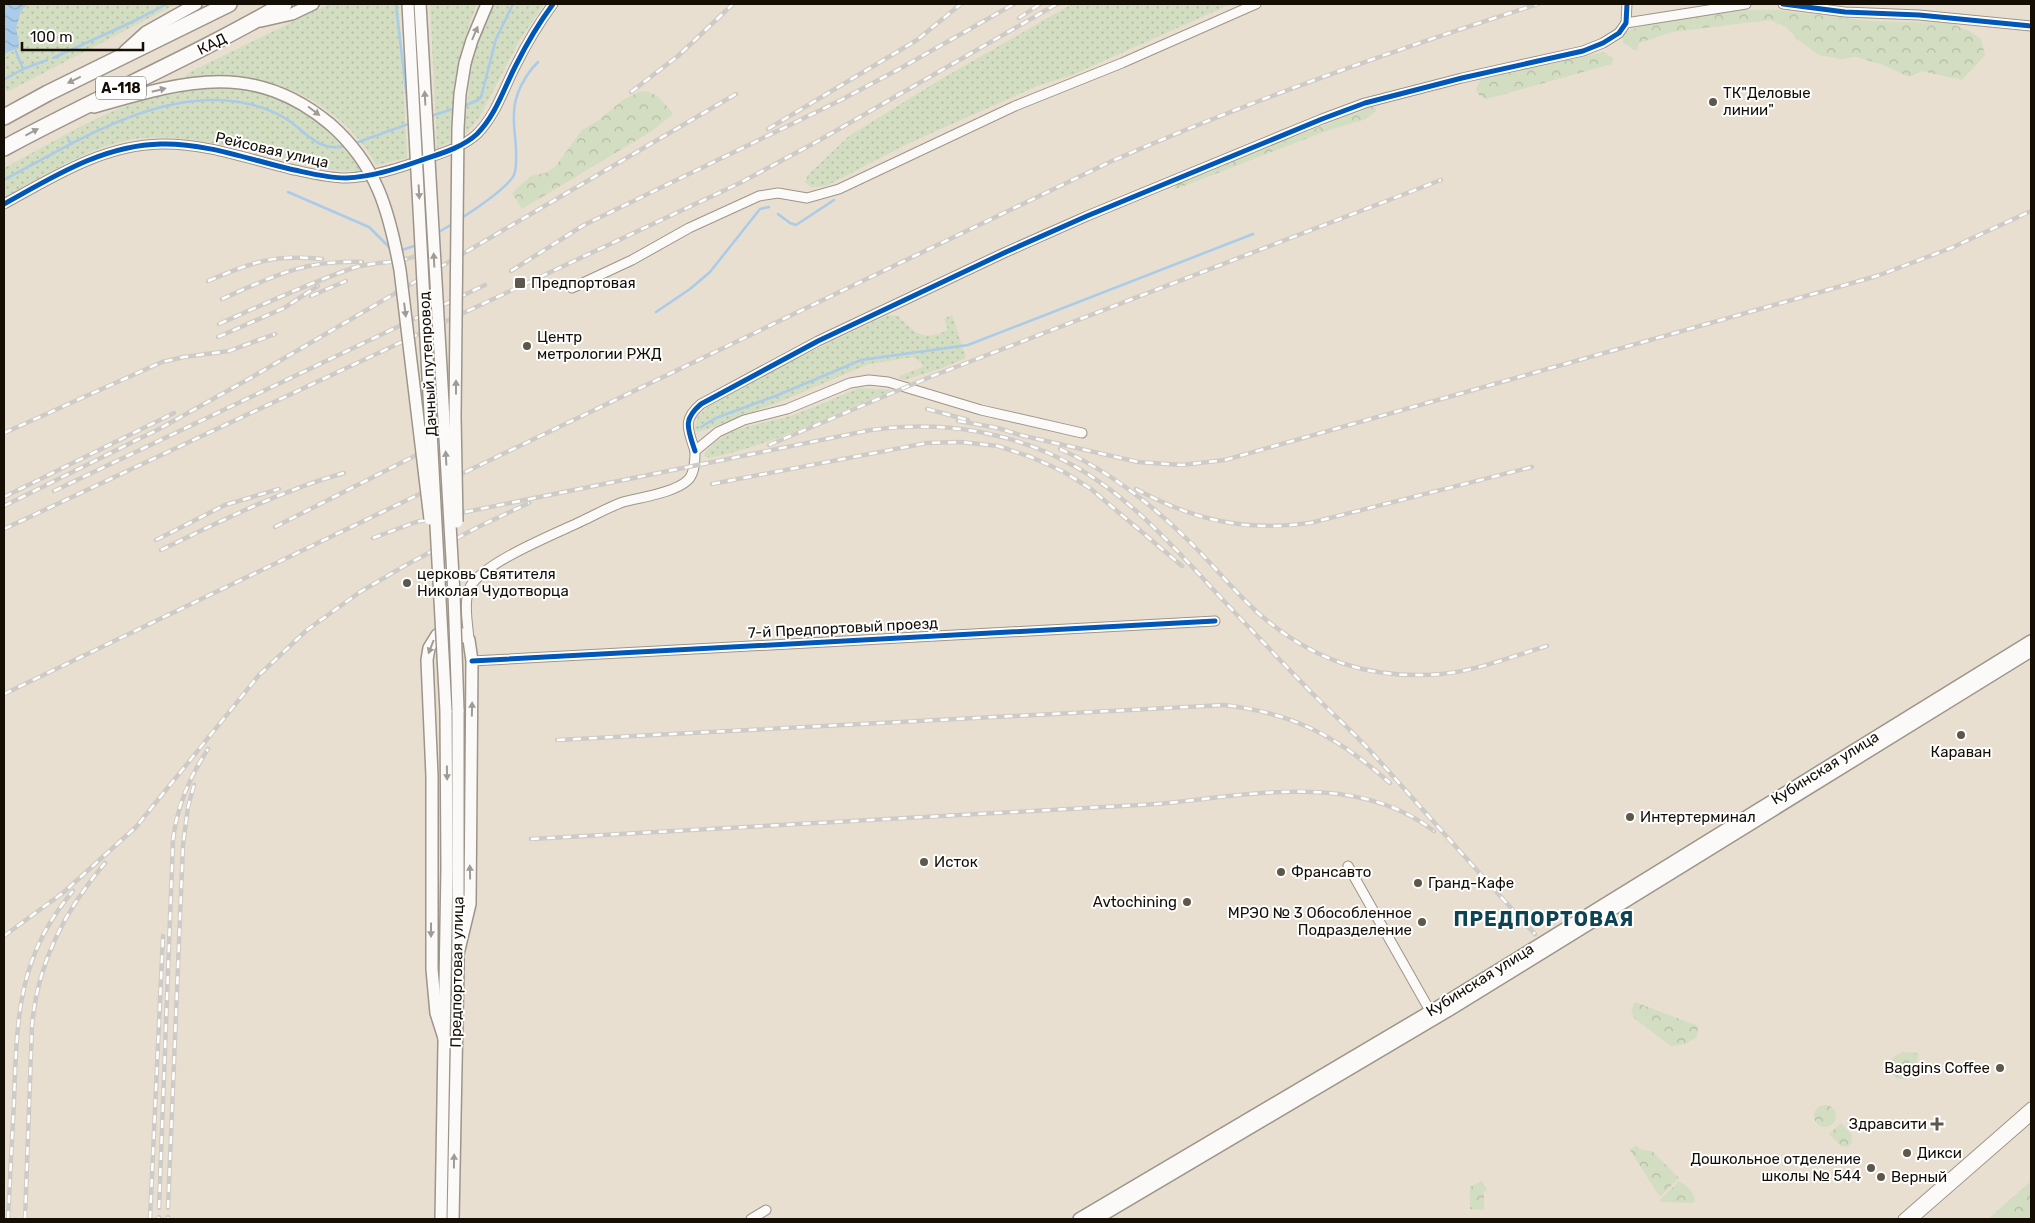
<svg xmlns="http://www.w3.org/2000/svg" width="2035" height="1223" font-family="Rubik,sans-serif">
<style>
.grass{fill:url(#grass-dots)}
.forest{fill:url(#forest-crowns)}
.water{fill:url(#water-waves)}
.lines{fill:none;stroke-linecap:round;stroke-linejoin:round}
.stream{stroke:#aacbe9;stroke-width:2.5}
.minor-casing{stroke:#9d958a;stroke-width:11}
.secondary-casing{stroke:#9d958a;stroke-width:14}
.motorway-casing{stroke:#9d958a;stroke-width:18}
.minor{stroke:#fcfaf8;stroke-width:9}
.secondary{stroke:#fcfaf8;stroke-width:11}
.motorway{stroke:#fcfaf8;stroke-width:15}
.rail-casing{stroke:#cecbc7;stroke-width:4.5}
.rail{stroke:#fff;stroke-width:2.5;stroke-dasharray:8;stroke-linecap:butt}
.secondary-bridge-casing{stroke:#9d958a;stroke-width:14;stroke-linecap:butt}
.secondary-bridge{stroke:#fcfaf8;stroke-width:11}
.cycleway-casing{stroke:#fff;stroke-width:8}
.cycleway{stroke:#0057b8;stroke-width:5}
.oneway{fill:#9f9c97}
.poi-dot{fill:#5e574c;stroke:#fff;stroke-width:2}
.labels{text-anchor:middle;dominant-baseline:central;stroke-width:4;stroke-linejoin:round;paint-order:stroke}
.shield{fill:#fff;stroke:#5a5650;stroke-width:1}
.shield-label{font-size:14px;font-weight:bold;fill:#140e05}
.street-label{font-size:15px;fill:#140e05;stroke:#fff}
.poi-label{font-size:15px;fill:#140e05;stroke:#fff;text-anchor:start}
.district-label{font-size:20px;font-weight:bold;letter-spacing:1px;fill:#0e4354;stroke:#fff}
</style>
<defs>
<pattern id="grass-dots" width="8" height="8" patternUnits="userSpaceOnUse" patternTransform="scale(1.25)"><rect width="8" height="8" fill="#d3ddc1"/><path d="M2 2h.1M6 6h.1" fill="none" stroke="#b4bca4" stroke-width="1.8" stroke-linecap="round"/></pattern>
<pattern id="forest-crowns" width="20" height="18" patternUnits="userSpaceOnUse" patternTransform="scale(1.25)"><rect width="20" height="18" fill="#d3ddc1"/><path d="M2 6a3 3 0 1 1 6 0M12 15a3 3 0 1 1 6 0" fill="none" stroke="#b4bca4"/></pattern>
<pattern id="water-waves" width="16" height="10" patternUnits="userSpaceOnUse" patternTransform="scale(1.25)"><rect width="16" height="10" fill="#aacbe9"/><path d="M0 5q4-4 8 0t8 0" fill="none" stroke="#91adc6"/></pattern>
</defs>
<rect width="100%" height="100%" fill="#e8dfd0"/>
<g class="grass">
<path d="M4,4H176L7,92L4,85Z"/>
<path d="M329,4H399L407,158L376,165C341,100 259,64 187,79L186,76L188,73Z"/>
<path d="M430,4H477C458,48 453,94 450,142L437,148Z"/>
<path d="M493,4H544L519,41L480,116L466,134L465,127C470,84 470,43 493,4Z"/>
<path d="M1072,4H1231L1072,75L1037,86L905,145L826,186L812,187L805,182L808,175L849,136L938,81Z"/>
<path d="M206,85L246,87L299,106L341,140L363,171C320,173 286,159 244,150C206,141 163,132 124,141C83,150 41,178 4,198V168C48,145 91,118 138,101C160,93 183,89 206,85Z"/>
<path d="M888,315L898,316C916,334 923,342 948,330L944,319L952,315L966,358L940,369L904,380L900,378L899,376L923,367L922,363L913,357L869,364L779,402L699,432L694,430L698,416L711,405L759,376Z"/>
<path d="M859,388L893,390C832,414 774,445 709,458L704,455C721,426 762,425 790,416C814,408 836,397 859,388Z"/>
</g>
<g class="forest">
<path d="M1744,10H1775L1870,21L1951,23L1969,31L1981,39L1985,55L1962,80L1922,71L1909,77L1881,64L1856,57L1840,59L1819,55L1798,40L1786,27L1770,20L1672,32L1639,43L1637,51L1623,43V34C1648,19 1713,14 1744,10Z"/>
<path d="M1604,52L1613,58L1612,64L1486,99L1479,95L1476,89L1480,80Z"/>
<path d="M641,91C656,91 664,102 673,114L652,131L522,209L512,193L531,176L545,173L555,167L582,130L599,120L623,100Z"/>
<path d="M1371,107H1376V111L1366,119L1323,132L1174,190L1176,184L1191,177Z"/>
<path d="M1635,1002L1698,1026L1697,1037L1686,1044L1671,1046L1635,1019L1631,1011Z"/>
<path d="M1903,1052L1919,1053L1916,1065L1921,1072C1910,1076 1904,1084 1892,1075C1885,1064 1892,1056 1903,1052Z"/>
<circle cx="1825" cy="1116" r="11"/>
<path d="M1841,1123L1852,1135V1142L1847,1147L1841,1146L1829,1134Z"/>
<path d="M1636,1145L1640,1149L1652,1151L1679,1178L1660,1197L1630,1150Z"/>
<path d="M1482,1181L1487,1190L1484,1192V1210L1470,1209V1187Z"/>
<path d="M1679,1181C1686,1184 1695,1193 1695,1201L1692,1203L1661,1202L1660,1200Z"/>
<path d="M2031,1181V1219H1988Z"/>
</g>
<path class="water" d="M4,4H28L21,11L16,28L19,44L17,48L4,54Z"/>
<g class="lines">
<g class="stream">
<path d="M396,5L408,108"/>
<path d="M15,49L23,69"/>
<path d="M53,58L132,22L167,4"/>
<path d="M5,79L23,69L47,60"/>
<path d="M464,106L478,100L481,97L496,39L513,4"/>
<path d="M431,116L456,108"/>
<path d="M68,139L71,144"/>
<path d="M353,144L411,123"/>
<path d="M4,180C75,142 165,84 249,104C263,107 276,112 288,120C307,133 320,154 348,145"/>
<path d="M288,192L369,227L391,249"/>
<path d="M778,214L790,223L796,225L834,200"/>
<path d="M460,219C474,210 507,188 514,175C517,168 516,159 516,152C516,139 513,125 514,113C514,95 525,75 538,62"/>
<path d="M437,233L454,223"/>
<path d="M399,251L417,245"/>
<path d="M656,312L690,289L710,272L760,209L769,207"/>
<path d="M701,427L716,418L778,395L861,360L968,345L1253,234"/>
</g>
<defs>
<g id="minor">
<path d="M1783,4L1845,12L1919,15L2031,26"/>
<path d="M1626,23L1746,4"/>
<path d="M4,204C53,177 103,145 161,144C205,143 248,159 290,169C309,173 327,178 346,178C371,177 396,169 419,161C439,154 462,148 477,134C496,115 504,88 516,65C527,43 539,23 553,4"/>
<path d="M572,288L632,260L689,228L759,196L778,193L807,198L839,189L1015,106L1122,63L1256,4"/>
<path d="M695,451C688,429 682,420 701,404L818,341L1006,252L1087,216L1322,119L1365,103L1462,78L1583,51L1603,43L1619,33L1626,23L1627,4"/>
<path d="M469,640C468,624 463,602 470,587C484,562 555,534 582,521C595,515 609,507 623,502C642,497 674,493 688,480C695,473 695,460 695,451L718,432L744,420L787,409L850,383L869,380L888,382L981,410L1082,433"/>
<path d="M472,661L1215,621"/>
<path d="M1348,866L1433,1016"/>
<path d="M751,1219L766,1210"/>
<path d="M1903,1219L2031,1107"/>
<path d="M1913,1219L2031,1116"/>
</g>
<g id="secondary">
<path d="M261,21L292,14L313,4"/>
<path d="M125,51L146,32L196,4"/>
<path d="M465,63L472,40L487,4"/>
<path d="M94,107C182,82 252,59 330,124"/>
<path d="M444,1038L436,1013L432,969V776L427,660L429,648L437,635L447,633H460L469,640L472,661L470,904L458,954"/>
<path d="M441,1219L447,868L446,711"/>
<path d="M453,1219L458,965V710"/>
<path d="M1079,1219L1446,1002L2031,641"/>
<path d="M1096,1219L1451,1009L2031,651"/>
</g>
<g id="motorway">
<path d="M4,117L48,93L229,4"/>
<path d="M4,148C96,98 193,57 284,4"/>
</g>
</defs>
<use href="#minor" class="minor-casing"/>
<use href="#secondary" class="secondary-casing"/>
<use href="#motorway" class="motorway-casing"/>
<use href="#minor" class="minor"/>
<use href="#secondary" class="secondary"/>
<use href="#motorway" class="motorway"/>
<defs>
<g id="rail">
<path d="M1019,18L1040,4"/>
<path d="M631,92L678,56L733,4"/>
<path d="M768,129L917,40L961,4"/>
<path d="M511,271L584,225L841,100L901,68L1014,4"/>
<path d="M208,281C253,262 273,254 322,259"/>
<path d="M311,296L346,281"/>
<path d="M222,299C274,276 303,260 362,262"/>
<path d="M219,324C264,304 307,284 353,268C379,260 402,265 427,251"/>
<path d="M218,337L284,308L318,286"/>
<path d="M927,409L968,420"/>
<path d="M958,421L998,428L1020,435L1138,462L1182,465L1225,460L1877,276L1951,248L2031,211"/>
<path d="M4,433L162,362L184,357L229,351L275,334"/>
<path d="M769,445L930,377L1441,180"/>
<path d="M1060,449C1109,471 1154,506 1192,544C1214,566 1234,591 1257,612C1311,660 1369,680 1441,674C1477,671 1513,656 1547,646"/>
<path d="M712,484L927,443L961,442L998,446L1031,457L1064,472L1091,489L1182,566"/>
<path d="M1136,489C1193,520 1245,532 1310,523L1532,467"/>
<path d="M54,491L485,285"/>
<path d="M4,497L174,413"/>
<path d="M4,506L159,429L247,380L736,94"/>
<path d="M275,527L442,442"/>
<path d="M4,529L740,183L818,141L1057,4"/>
<path d="M373,538L416,522L871,430C944,420 1018,432 1081,470C1141,505 1192,568 1240,618C1266,645 1292,673 1319,700C1337,718 1357,736 1374,755C1428,815 1480,875 1535,934"/>
<path d="M156,540L225,505L279,489"/>
<path d="M161,550C221,521 280,491 344,473"/>
<path d="M4,694L1112,161C1251,100 1394,50 1538,4"/>
<path d="M557,740L1224,705C1294,713 1338,737 1390,783"/>
<path d="M531,839L1157,804C1247,796 1355,770 1434,831"/>
<path d="M4,936L64,892L136,827L259,675L307,630L360,592L406,565L480,526L529,503"/>
<path d="M159,1208L173,840C177,806 189,778 208,749"/>
<path d="M168,1208L183,845L188,807L194,785"/>
<path d="M8,1219C10,1180 12,1141 14,1101C17,1019 17,957 73,891"/>
<path d="M25,1219L32,1026C37,964 65,910 105,863"/>
<path d="M150,1219L163,936"/>
<path d="M158,1219L159,1217"/>
<path d="M168,1219V1217"/>
</g>
</defs>
<use href="#rail" class="rail-casing"/>
<use href="#rail" class="rail"/>
<defs>
<g id="secondary-bridge">
<path d="M408,4L446,711"/>
<path d="M420,4L454,594L458,710"/>
<path d="M330,124C377,165 389,211 400,270L430,519"/>
<path d="M457,522L455,417L458,128L460,94L465,63"/>
</g>
</defs>
<use href="#secondary-bridge" class="secondary-bridge-casing"/>
<use href="#secondary-bridge" class="secondary-bridge"/>
<defs>
<g id="cycleway">
<path d="M1783,4L1845,12L1919,15L2031,26"/>
<path d="M4,204C53,177 103,145 161,144C205,143 248,159 290,169C309,173 327,178 346,178C371,177 396,169 419,161C439,154 462,148 477,134C496,115 504,88 516,65C527,43 539,23 553,4"/>
<path d="M695,451C688,429 682,420 701,404L818,341L1006,252L1087,216L1322,119L1365,103L1462,78L1583,51L1603,43L1619,33L1626,23L1627,4"/>
<path d="M472,661L1215,621"/>
</g>
</defs>
<use href="#cycleway" class="cycleway-casing"/>
<use href="#cycleway" class="cycleway"/>
</g>
<defs><path id="oneway-solid" d="M-6-.8H1V-3.2L6.5 0L1 3.2V.8H-6Z" transform="scale(1.25)"/></defs>
<g class="oneway">
<use href="#oneway-solid" transform="translate(475 33) rotate(-67)"/>
<use href="#oneway-solid" transform="translate(74 80) rotate(154)"/>
<use href="#oneway-solid" transform="translate(159 90) rotate(-14)"/>
<use href="#oneway-solid" transform="translate(425 98) rotate(-93)"/>
<use href="#oneway-solid" transform="translate(314 111) rotate(37)"/>
<use href="#oneway-solid" transform="translate(32 132) rotate(-28)"/>
<use href="#oneway-solid" transform="translate(419 192) rotate(87)"/>
<use href="#oneway-solid" transform="translate(434 260) rotate(-93)"/>
<use href="#oneway-solid" transform="translate(405 310) rotate(83)"/>
<use href="#oneway-solid" transform="translate(456 387) rotate(-90)"/>
<use href="#oneway-solid" transform="translate(446 458) rotate(-93)"/>
<use href="#oneway-solid" transform="translate(431 647) rotate(111)"/>
<use href="#oneway-solid" transform="translate(472 709) rotate(-89)"/>
<use href="#oneway-solid" transform="translate(447 773) rotate(89)"/>
<use href="#oneway-solid" transform="translate(470 872) rotate(-91)"/>
<use href="#oneway-solid" transform="translate(431 930) rotate(90)"/>
<use href="#oneway-solid" transform="translate(454 1161) rotate(-89)"/>
</g>
<g class="poi-dot">
<circle cx="1713" cy="102" r="5"/>
<rect x="514" y="277" width="12" height="12" rx="2.5"/>
<circle cx="527" cy="346" r="5"/>
<circle cx="407" cy="583" r="5"/>
<circle cx="1961" cy="735" r="5"/>
<circle cx="1630" cy="817" r="5"/>
<circle cx="924" cy="862" r="5"/>
<circle cx="1281" cy="872" r="5"/>
<circle cx="1418" cy="883" r="5"/>
<circle cx="1187" cy="902" r="5"/>
<circle cx="1422" cy="922" r="5"/>
<circle cx="2000" cy="1068" r="5"/>
<path d="M1934.5 1116.5h5v5h5v5h-5v5h-5v-5h-5v-5h5z"/>
<circle cx="1907" cy="1153" r="5"/>
<circle cx="1871" cy="1168" r="5"/>
<circle cx="1881" cy="1177" r="5"/>
</g>
<g class="labels">
<rect class="shield" x="96" y="76.5" width="50" height="23" rx="4"/>
<g class="shield-label">
<text x="121" y="88">А-118</text>
</g>
<g class="street-label">
<text transform="translate(212 44) rotate(-26)">КАД</text>
<text transform="translate(272 150) rotate(13)">Рейсовая улица</text>
<text transform="translate(428 364) rotate(-93)">Дачный путепровод</text>
<text transform="translate(843 628) rotate(-3)">7-й Предпортовый проезд</text>
<text transform="translate(1825 768) rotate(-32)">Кубинская улица</text>
<text transform="translate(457 972) rotate(-89)">Предпортовая улица</text>
<text transform="translate(1480 980) rotate(-32)">Кубинская улица</text>
</g>
<g class="poi-label">
<text x="1723" y="93">ТК"Деловые<tspan x="1723" dy="17">линии"</tspan></text>
<text x="531" y="283">Предпортовая</text>
<text x="537" y="337">Центр<tspan x="537" dy="17">метрологии РЖД</tspan></text>
<text x="417" y="574">церковь Святителя<tspan x="417" dy="17">Николая Чудотворца</tspan></text>
<text x="1961" y="752" text-anchor="middle">Караван</text>
<text x="1640" y="817">Интертерминал</text>
<text x="934" y="862">Исток</text>
<text x="1291" y="872">Франсавто</text>
<text x="1428" y="883">Гранд-Кафе</text>
<text x="1177" y="902" text-anchor="end">Avtochining</text>
<text x="1412" y="913" text-anchor="end">МРЭО № 3 Обособленное<tspan x="1412" dy="17">Подразделение</tspan></text>
<text x="1990" y="1068" text-anchor="end">Baggins Coffee</text>
<text x="1927" y="1124" text-anchor="end">Здравсити</text>
<text x="1917" y="1153">Дикси</text>
<text x="1861" y="1159" text-anchor="end">Дошкольное отделение<tspan x="1861" dy="17">школы № 544</tspan></text>
<text x="1891" y="1177">Верный</text>
</g>
<g class="district-label">
<text x="1544" y="919">ПРЕДПОРТОВАЯ</text>
</g>
</g>
<rect width="2035" height="1223" fill="none" stroke="#140e05" stroke-width="10"/>
<path d="M22 42v8h121v-8" fill="none" stroke="#140e05" stroke-width="2.5"/>
<text x="30" y="42" font-size="15" fill="#140e05" stroke="#ffffff" stroke-width="4" paint-order="stroke">100 m</text>
</svg>
